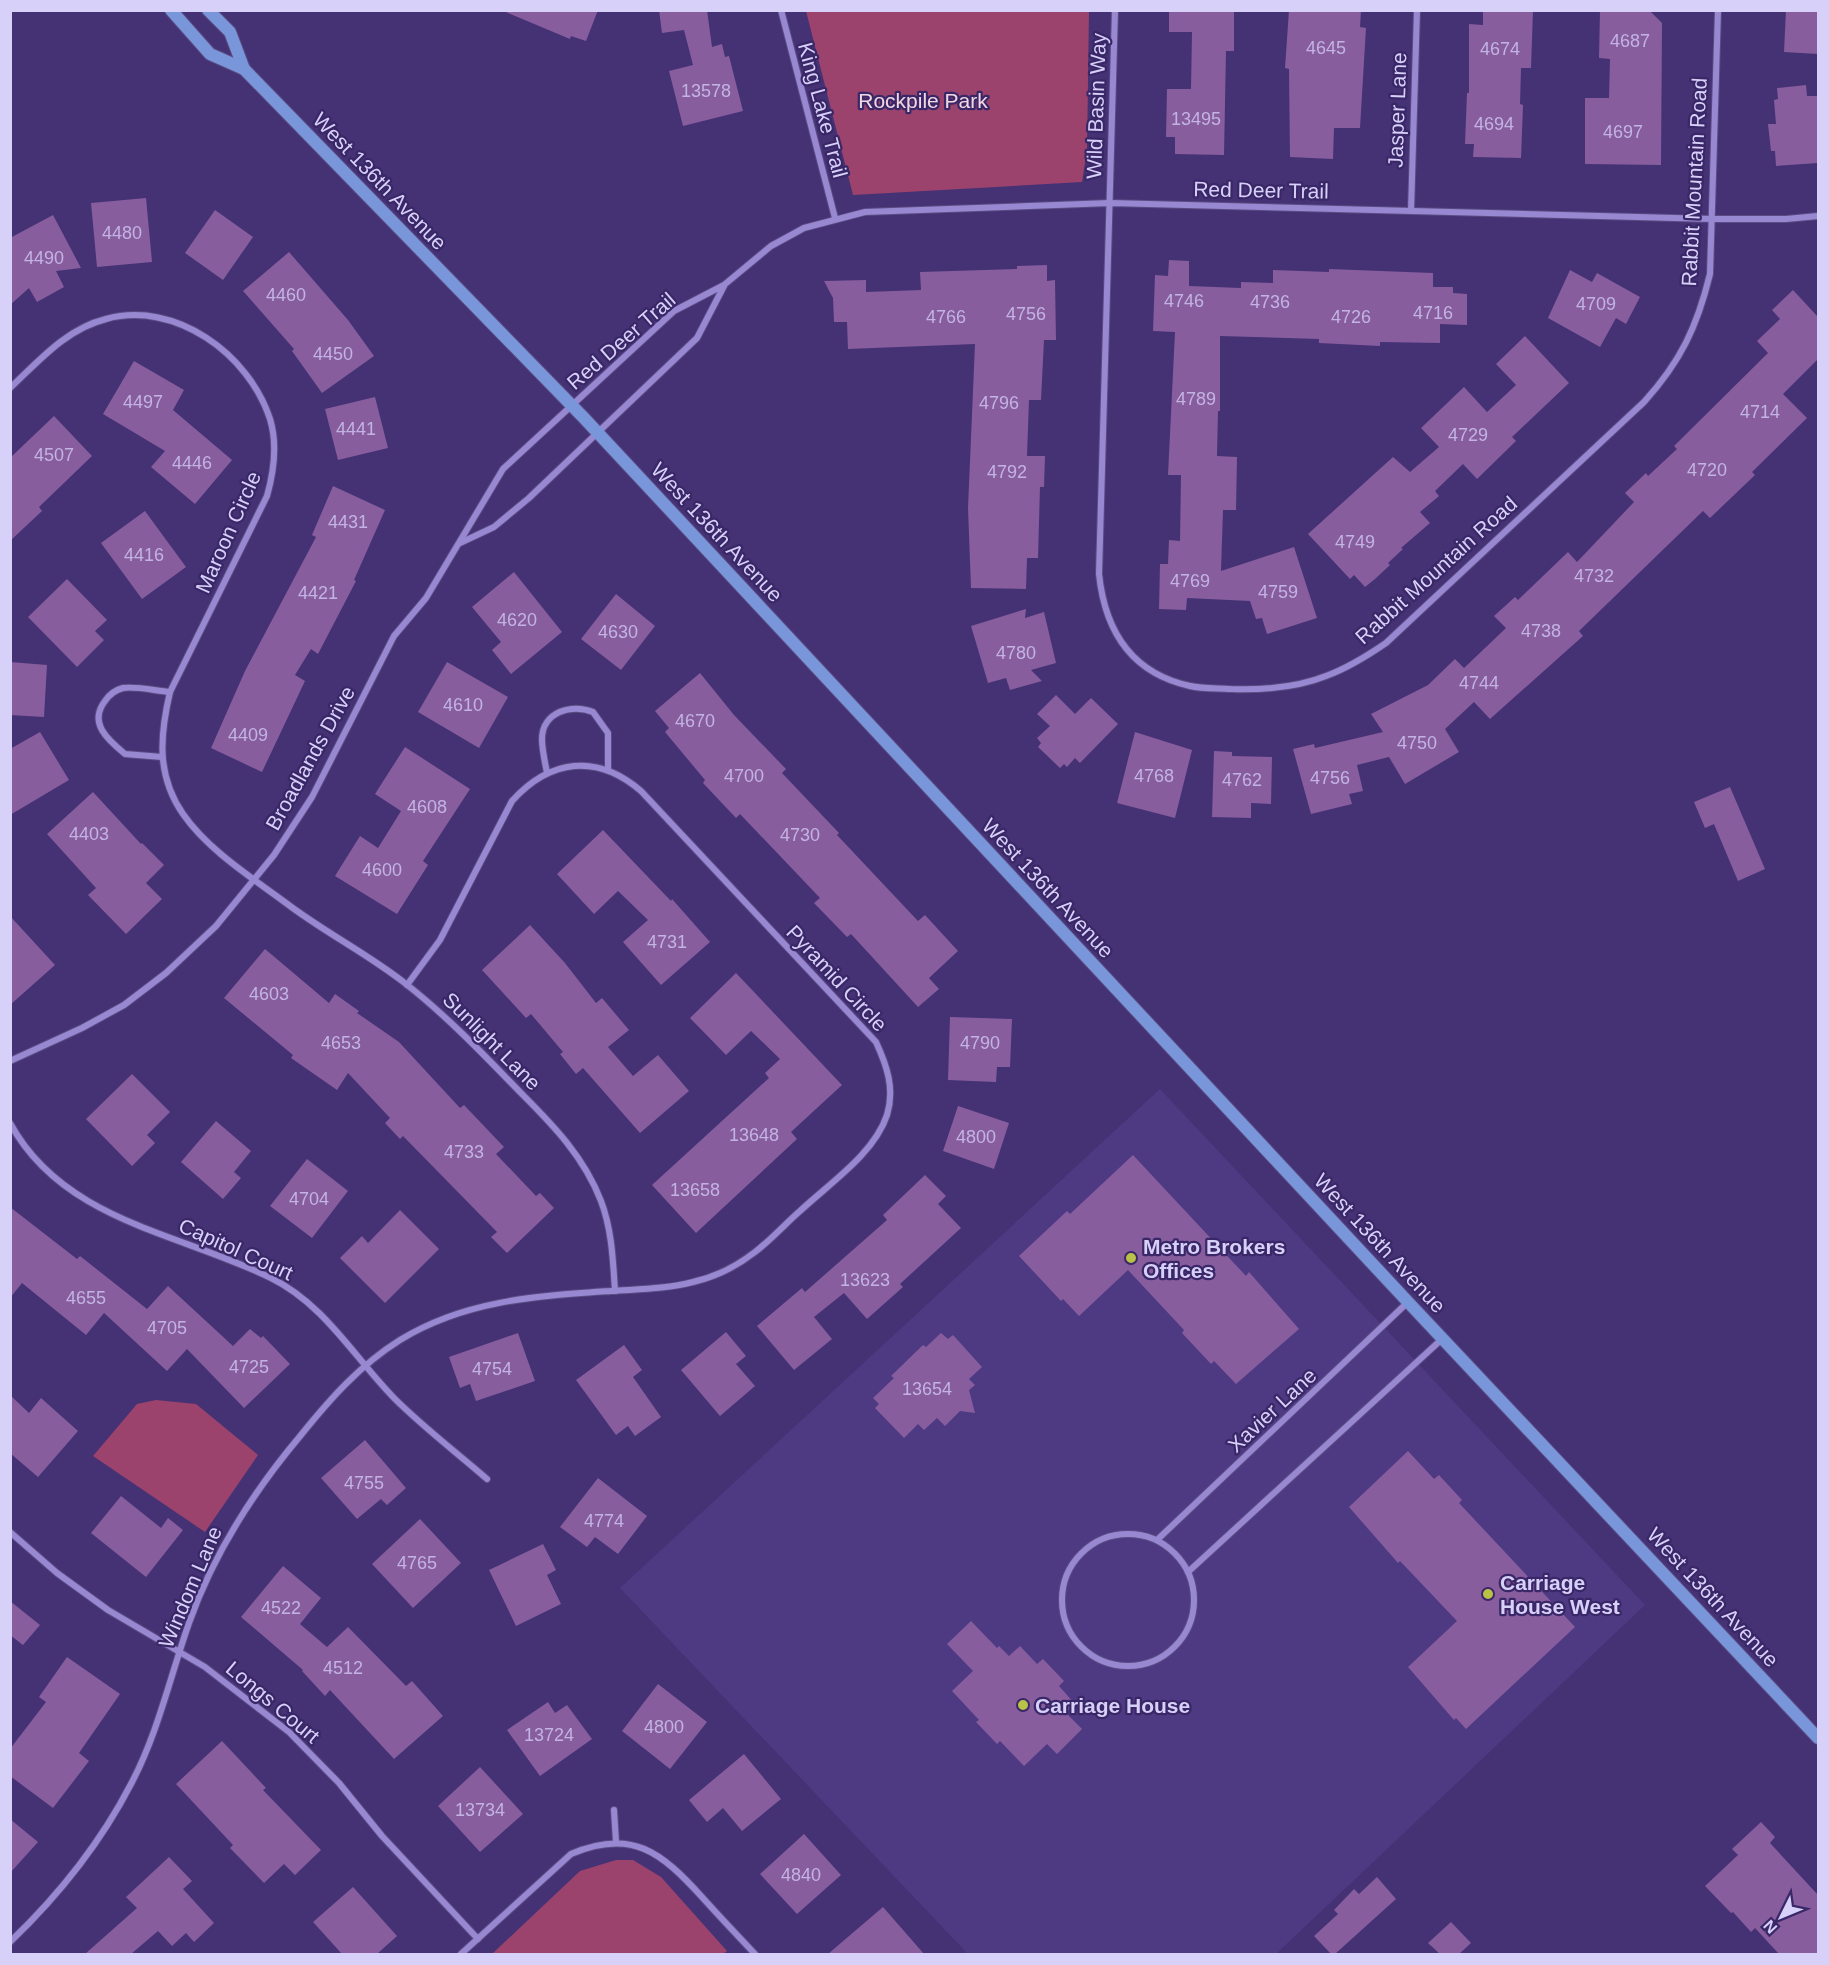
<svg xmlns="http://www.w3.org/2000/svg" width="1829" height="1965" font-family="Arial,sans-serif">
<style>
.built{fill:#4e3a83}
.green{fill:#9c436d}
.building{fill:#875d9e}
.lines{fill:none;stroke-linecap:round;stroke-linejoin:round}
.street-casing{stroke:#5b4b83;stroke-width:8}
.secondary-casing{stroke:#5b4b83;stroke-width:14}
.street{stroke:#9888d2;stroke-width:6}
.secondary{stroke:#7a96da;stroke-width:12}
.poi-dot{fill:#b9c146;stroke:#3a2768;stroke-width:2}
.labels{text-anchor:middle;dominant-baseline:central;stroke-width:4.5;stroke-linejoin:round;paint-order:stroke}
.number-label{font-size:18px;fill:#c3b3e2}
.park-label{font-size:21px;fill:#f4d6e2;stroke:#3a2768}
.street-label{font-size:21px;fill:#d7d0f8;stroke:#3a2768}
.poi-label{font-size:21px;font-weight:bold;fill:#d7d0f8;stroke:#3a2768;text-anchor:start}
</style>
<rect width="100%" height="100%" fill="#443274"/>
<path class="built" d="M1160,1089L1645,1605L1276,1954H968L620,1588Z"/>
<g class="green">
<path d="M806,11H1089L1087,150L1082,182L853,195Z"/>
<path d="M156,1400L196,1404L258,1455L205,1532L93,1456L137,1404Z"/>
<path d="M616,1860H633L661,1877L727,1951L723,1954H492L580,1871Z"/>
</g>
<g class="building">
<path d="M501,10H598L586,41L571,36L570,39Z"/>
<path d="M659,10H707L712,47L722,44L725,57L729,56L743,111L683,126L669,71L693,65L684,30L662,33Z"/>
<path d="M1169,10H1234V51H1226L1224,155L1175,154V137H1166L1167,89H1191L1192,32H1169Z"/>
<path d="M1289,10H1361L1360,27L1366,28L1360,128H1334L1333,159L1290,157L1289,69L1285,68Z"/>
<path d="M1483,10H1533L1531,68H1521L1520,104L1523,105L1521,158L1473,157L1474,144H1465L1467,93H1469V24L1483,25Z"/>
<path d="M1600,10H1649L1662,23L1661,165L1585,164V98H1609L1610,59L1599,58Z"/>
<path d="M1786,10H1818V54L1784,52Z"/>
<path d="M1806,85L1807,96H1818V163L1776,166L1775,151H1771L1768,124H1776L1774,100L1778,99L1777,88Z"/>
<path d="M146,198L152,262L97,267L91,203Z"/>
<path d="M215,210L253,237L223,280L185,253Z"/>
<path d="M53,215L81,268L56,271L64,287L37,302L29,288L10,305V238Z"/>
<path d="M289,252L348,320L374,356L322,393L292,351L294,349L243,291Z"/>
<path d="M1169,260L1189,261V286L1241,288V282L1273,283V270L1329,272V269L1433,273V287H1453V293L1467,294V325L1440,324V343L1380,342V346L1319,343V339L1220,336V411H1218L1217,456L1237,457L1236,510H1223L1221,571L1294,547L1317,618L1267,634L1262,618L1256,619L1250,601L1187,598L1186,610L1159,609L1160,564H1168L1169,540L1180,541L1181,475H1168L1175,332L1153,331L1155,275L1168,276Z"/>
<path d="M1047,265V281L1055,280L1056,340H1044L1041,400H1029L1027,456H1045L1044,487H1040L1038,558H1027L1026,589L971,588L968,508L975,344L848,349L847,322H834L833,298L824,281L866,280V292L921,290L920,272L1017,269V266Z"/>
<path d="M1570,270L1592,282L1597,273L1640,297L1626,324L1616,318L1600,347L1548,318Z"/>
<path d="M1793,290L1818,317V359L1783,394L1807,418L1752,472L1755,475L1710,518L1703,511L1579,631L1583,636L1490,719L1474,702L1445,729L1459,752L1405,784L1389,757L1357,765L1363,791L1349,794L1352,804L1311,814L1293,749L1314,744L1315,748L1383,732L1371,714L1428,685L1455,659L1464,668L1506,628L1494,616L1515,597L1518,600L1568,552L1577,562L1634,502L1625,493L1646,473L1648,476L1677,449L1674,446L1768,353L1757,341L1780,319L1772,310Z"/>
<path d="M1525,336L1569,383L1512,437L1516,441L1477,479L1463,464L1435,491L1439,496L1420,512L1430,523L1401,548L1403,549L1388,563L1390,565L1375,579L1365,587L1354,575L1350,579L1308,534L1393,457L1410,472L1439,447L1421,428L1464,387L1487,412L1516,385L1496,364Z"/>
<path d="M134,361L184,390L173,410L232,460L195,504L151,467L165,451L103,414Z"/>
<path d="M375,397L388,448L338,460L325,409Z"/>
<path d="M54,416L92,456L39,507L42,511L10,541V458Z"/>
<path d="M333,486L385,510L354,580L356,581L318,654L311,649L295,675L305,681L262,772L211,748L245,671L316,537L312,535Z"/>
<path d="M145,511L186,567L142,599L101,543Z"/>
<path d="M514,572L562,632L511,674L492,650L501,642L472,607Z"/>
<path d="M67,579L107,620L95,631L104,640L77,667L28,617Z"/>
<path d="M616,594L655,626L621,670L581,639Z"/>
<path d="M1026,609L1025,618L1044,612L1056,663L1031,670L1042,681L1010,690L1006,678L988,683L971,626Z"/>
<path d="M10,662L47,665L44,717L10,715Z"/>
<path d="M447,662L508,697L479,748L418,712Z"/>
<path d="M700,673L734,715L786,769L782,773L839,833L837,835L918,921L925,915L958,951L929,978L939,989L918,1007L851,934L847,937L814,903L820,898L740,814L736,818L703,783L705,780L665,732L669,728L655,711Z"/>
<path d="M1056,695L1075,714L1091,698L1118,724L1080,763L1075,758L1067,767L1064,764L1060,768L1038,747L1041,743L1037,738L1050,726L1037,714Z"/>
<path d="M40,732L69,780L10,815V749Z"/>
<path d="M1135,732L1192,750L1175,818L1117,803Z"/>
<path d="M405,747L470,789L423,861L428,865L397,914L335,876L360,836L378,848L401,811L375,794Z"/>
<path d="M1214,751L1232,752V756L1272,757L1271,804L1251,803V818L1212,817Z"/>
<path d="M1730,787L1765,869L1738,881L1714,824L1705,828L1694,802Z"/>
<path d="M93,792L141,844L142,843L164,865L146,883L162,899L126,934L88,895L96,888L47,834Z"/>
<path d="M603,830L671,901L672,899L710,942L661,985L623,942L648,920L618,891L594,914L557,874Z"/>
<path d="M10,916L55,965L10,1005Z"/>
<path d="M530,925L565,963L596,1003L602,998L629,1030L608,1047L633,1076L658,1055L689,1091L640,1133L583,1068L576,1074L560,1054L563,1052L531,1014L526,1018L482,970Z"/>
<path d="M265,949L329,1003L335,994L359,1011L357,1013L399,1042L460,1108L464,1105L504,1147L496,1154L536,1196L540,1193L554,1208L507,1253L491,1237L497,1232L403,1136L400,1139L385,1123L390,1118L348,1073L337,1090L291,1058L293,1055L224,998Z"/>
<path d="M736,973L842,1085L791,1132L797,1139L696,1233L652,1185L769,1078L765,1073L780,1059L751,1031L726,1055L690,1018Z"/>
<path d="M950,1017L1012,1019L1010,1067H997L996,1082L948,1080Z"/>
<path d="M132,1074L170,1112L147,1135L155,1143L132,1166L86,1119Z"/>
<path d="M958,1106L1009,1123L994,1169L943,1151Z"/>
<path d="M216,1121L251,1151L234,1172L241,1178L223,1199L181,1162Z"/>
<path d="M1133,1155L1246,1276L1249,1272L1299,1329L1236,1384L1214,1361L1211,1364L1182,1333L1184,1330L1128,1270L1079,1316L1063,1299L1061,1301L1019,1256L1067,1211L1070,1214Z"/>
<path d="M307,1159L348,1191L312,1238L270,1206Z"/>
<path d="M925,1175L946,1196L938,1204L961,1228L900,1284L903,1287L867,1319L844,1293L814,1317L832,1339L794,1370L757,1326L802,1288L805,1292L887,1220L883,1215Z"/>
<path d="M10,1207L77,1259L80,1256L147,1309L168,1286L233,1346L250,1329L261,1338L263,1336L290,1364L244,1408L187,1349L167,1371L104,1313L86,1335L22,1283L10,1298Z"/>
<path d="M400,1210L439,1249L385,1303L340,1258L362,1236L368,1243Z"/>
<path d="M726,1332L746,1356L736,1364L755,1386L720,1416L681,1370Z"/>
<path d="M518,1333L535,1381L476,1401L470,1384L460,1388L449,1357Z"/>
<path d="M941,1333L948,1339L953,1335L982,1367L969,1379L975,1385L969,1390L975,1413L960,1411L945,1426L937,1418L924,1430L918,1424L904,1438L875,1408L879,1404L873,1398L894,1378L891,1376L923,1345L926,1347Z"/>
<path d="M624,1345L642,1370L633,1377L661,1417L635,1436L628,1426L616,1435L576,1380Z"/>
<path d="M10,1395L29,1413L41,1398L78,1431L38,1477L10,1453Z"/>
<path d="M365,1440L406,1488L387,1505L381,1499L357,1519L321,1478Z"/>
<path d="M1408,1451L1434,1479L1439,1475L1462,1500L1459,1503L1575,1627L1466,1729L1456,1718L1454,1720L1408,1667L1457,1621L1400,1561L1398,1563L1349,1507Z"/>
<path d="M598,1478L647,1516L618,1554L595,1537L587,1547L560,1527Z"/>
<path d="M121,1496L161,1528L168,1518L183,1530L146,1577L91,1533Z"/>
<path d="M420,1519L461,1563L413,1608L372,1564Z"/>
<path d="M543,1544L556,1570L547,1575L561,1604L516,1626L489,1570Z"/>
<path d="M283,1566L321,1598L300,1624L327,1647L348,1627L406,1686L412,1681L443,1716L394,1759L330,1690L325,1696L302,1671L303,1670L241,1617Z"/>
<path d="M10,1601L40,1625L23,1645L10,1635Z"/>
<path d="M971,1621L997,1648L999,1646L1009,1656L1020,1646L1037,1664L1043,1659L1064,1681L1059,1686L1075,1704L1066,1713L1082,1729L1057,1754L1047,1744L1024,1766L1000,1741L997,1744L976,1722L979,1720L952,1691L973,1671L947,1644Z"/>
<path d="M67,1657L120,1694L79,1753L89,1761L53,1808L10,1776V1749L46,1702L39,1697Z"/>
<path d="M658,1684L707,1722L670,1769L622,1731Z"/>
<path d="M548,1702L555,1713L567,1705L592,1739L540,1776L507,1730Z"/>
<path d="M222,1741L266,1788L263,1790L321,1850L295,1875L284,1864L264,1883L230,1848L233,1845L176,1784Z"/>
<path d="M744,1754L781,1799L742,1831L723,1808L707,1822L689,1800Z"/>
<path d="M480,1767L523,1814L480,1852L438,1806Z"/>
<path d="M10,1819L38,1842L10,1873Z"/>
<path d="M1761,1822L1775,1837L1770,1843L1818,1895V1954H1779L1755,1928L1751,1932L1733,1912L1731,1913L1705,1886L1738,1855L1732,1849Z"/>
<path d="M804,1834L841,1875L797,1914L760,1874Z"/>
<path d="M169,1857L192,1881L183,1889L214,1923L194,1942L186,1933L172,1946L158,1931L131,1954H85L137,1908L126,1897Z"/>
<path d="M1377,1877L1396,1899L1335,1954H1331L1314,1936L1338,1914L1334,1910L1354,1889L1359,1894Z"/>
<path d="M353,1887L397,1936L377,1954H342L313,1922Z"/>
<path d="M883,1907L924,1954H828Z"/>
<path d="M1451,1922L1471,1943L1459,1954H1440L1428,1943Z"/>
</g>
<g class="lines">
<defs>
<g id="street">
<path d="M781,10L835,218"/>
<path d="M1115,10L1099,574C1105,631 1131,673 1190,686C1203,689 1218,688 1231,689C1262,690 1296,688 1326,676C1348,668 1367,656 1386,643L1644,402C1681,361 1697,327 1710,274L1718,10"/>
<path d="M1411,211L1417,10"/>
<path d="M10,388C39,361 66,329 106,319C175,300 249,354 270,419C278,445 274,471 267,496L170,692C160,735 156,775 183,814C208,850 251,877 286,903C324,932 368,954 406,984C448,1017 484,1055 521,1093C554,1126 584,1157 601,1201C612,1230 613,1261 615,1291"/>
<path d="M460,543L494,527L529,498L697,338L724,286"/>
<path d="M162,757L125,754C108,740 88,723 105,701C109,695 115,690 123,688C137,686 156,691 170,692"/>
<path d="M547,773C545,762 542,750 542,739C542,712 572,703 593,712L608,733V770"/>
<path d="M10,1061L82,1028L124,1005L166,973L216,926L274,855L312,797L394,636L426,598L503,469L674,311L724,285L771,246L804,228L865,212L1110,203L1712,219H1786L1818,216"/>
<path d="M10,1123C63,1221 180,1233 271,1278C324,1304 354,1357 394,1398C423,1427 456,1452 487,1479"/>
<path d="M10,1532L57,1573L108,1610L205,1667L289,1732L339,1783L382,1836L478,1939"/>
<circle cx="1128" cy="1600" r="66"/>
<path d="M1157,1540L1408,1302"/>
<path d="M1188,1572L1442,1339"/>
<path d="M614,1810L616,1842"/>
<path d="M10,1942C58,1896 100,1844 131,1784C158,1733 170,1677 189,1623C214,1552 253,1492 301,1435C330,1399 360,1365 400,1340C465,1300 537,1296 611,1291C639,1289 666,1289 693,1282C715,1277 737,1266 755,1252C771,1240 785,1224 800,1211C830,1183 874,1154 887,1115C895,1089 887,1066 876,1042L641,791C597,753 550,759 512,801L440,940L407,985"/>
<path d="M461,1954L571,1854C632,1828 661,1852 702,1897C719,1916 737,1935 755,1954"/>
</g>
<g id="secondary">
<path d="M171,10L210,54L244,69"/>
<path d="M208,10L230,32L244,69L584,418L1408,1302L1818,1738"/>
</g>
</defs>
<use href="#street" class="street-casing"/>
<use href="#secondary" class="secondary-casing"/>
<use href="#street" class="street"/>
<use href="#secondary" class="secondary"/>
</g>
<g class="poi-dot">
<circle cx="1131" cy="1258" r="6"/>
<circle cx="1488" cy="1594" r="6"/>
<circle cx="1023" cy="1705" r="6"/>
</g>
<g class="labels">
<g class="number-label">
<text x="1630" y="41">4687</text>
<text x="1326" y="48">4645</text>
<text x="1500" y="49">4674</text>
<text x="706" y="91">13578</text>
<text x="1196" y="119">13495</text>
<text x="1494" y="124">4694</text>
<text x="1623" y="132">4697</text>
<text x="122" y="233">4480</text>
<text x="44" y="258">4490</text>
<text x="286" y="295">4460</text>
<text x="1184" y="301">4746</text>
<text x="1270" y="302">4736</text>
<text x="1596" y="304">4709</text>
<text x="1433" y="313">4716</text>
<text x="1026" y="314">4756</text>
<text x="946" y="317">4766</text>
<text x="1351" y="317">4726</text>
<text x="333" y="354">4450</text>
<text x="1196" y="399">4789</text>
<text x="143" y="402">4497</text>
<text x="999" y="403">4796</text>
<text x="1760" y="412">4714</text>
<text x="356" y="429">4441</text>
<text x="1468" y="435">4729</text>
<text x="54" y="455">4507</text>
<text x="192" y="463">4446</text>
<text x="1707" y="470">4720</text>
<text x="1007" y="472">4792</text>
<text x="348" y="522">4431</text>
<text x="1355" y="542">4749</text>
<text x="144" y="555">4416</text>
<text x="1594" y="576">4732</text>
<text x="1190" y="581">4769</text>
<text x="1278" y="592">4759</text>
<text x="318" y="593">4421</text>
<text x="517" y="620">4620</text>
<text x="1541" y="631">4738</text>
<text x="618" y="632">4630</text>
<text x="1016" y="653">4780</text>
<text x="1479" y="683">4744</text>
<text x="463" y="705">4610</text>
<text x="695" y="721">4670</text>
<text x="248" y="735">4409</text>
<text x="1417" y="743">4750</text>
<text x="744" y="776">4700</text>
<text x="1154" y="776">4768</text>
<text x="1330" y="778">4756</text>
<text x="1242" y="780">4762</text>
<text x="427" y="807">4608</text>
<text x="89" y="834">4403</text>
<text x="800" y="835">4730</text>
<text x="382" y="870">4600</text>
<text x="667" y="942">4731</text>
<text x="269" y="994">4603</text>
<text x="341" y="1043">4653</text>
<text x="980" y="1043">4790</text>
<text x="754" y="1135">13648</text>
<text x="976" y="1137">4800</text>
<text x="464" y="1152">4733</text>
<text x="695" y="1190">13658</text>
<text x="309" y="1199">4704</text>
<text x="865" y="1280">13623</text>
<text x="86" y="1298">4655</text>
<text x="167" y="1328">4705</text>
<text x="249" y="1367">4725</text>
<text x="492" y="1369">4754</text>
<text x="927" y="1389">13654</text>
<text x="364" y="1483">4755</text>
<text x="604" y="1521">4774</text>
<text x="417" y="1563">4765</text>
<text x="281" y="1608">4522</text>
<text x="343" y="1668">4512</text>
<text x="664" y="1727">4800</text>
<text x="549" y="1735">13724</text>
<text x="480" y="1810">13734</text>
<text x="801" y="1875">4840</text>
</g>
<g class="park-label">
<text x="923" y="100">Rockpile Park</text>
</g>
<g class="street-label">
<text transform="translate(1096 106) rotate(-88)">Wild Basin Way</text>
<text transform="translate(823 110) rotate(75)">King Lake Trail</text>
<text transform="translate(1397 110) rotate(-88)">Jasper Lane</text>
<text transform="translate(380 181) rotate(46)">West 136th Avenue</text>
<text transform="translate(1694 182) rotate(-87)">Rabbit Mountain Road</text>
<text transform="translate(1261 190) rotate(1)">Red Deer Trail</text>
<text transform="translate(621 341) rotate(-41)">Red Deer Trail</text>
<text transform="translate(228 532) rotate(-66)">Maroon Circle</text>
<text transform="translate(717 532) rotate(47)">West 136th Avenue</text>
<text transform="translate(1436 570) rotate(-42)">Rabbit Mountain Road</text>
<text transform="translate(310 758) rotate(-61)">Broadlands Drive</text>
<text transform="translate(1048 888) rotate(47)">West 136th Avenue</text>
<text transform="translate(837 978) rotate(47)">Pyramid Circle</text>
<text transform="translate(492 1041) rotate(45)">Sunlight Lane</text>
<text transform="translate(1380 1243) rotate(47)">West 136th Avenue</text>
<text transform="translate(236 1249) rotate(24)">Capitol Court</text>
<text transform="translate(1272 1410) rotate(-43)">Xavier Lane</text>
<text transform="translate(190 1587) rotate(-67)">Windom Lane</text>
<text transform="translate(1713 1597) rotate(47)">West 136th Avenue</text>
<text transform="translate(273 1702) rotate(40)">Longs Court</text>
</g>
<g class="poi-label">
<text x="1143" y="1246">Metro Brokers<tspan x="1143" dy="24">Offices</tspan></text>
<text x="1500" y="1582">Carriage<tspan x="1500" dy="24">House West</tspan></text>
<text x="1035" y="1705">Carriage House</text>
</g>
</g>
<rect width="1829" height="1965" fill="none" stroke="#d7d0f8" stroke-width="24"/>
<g transform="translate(1781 1917) rotate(227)" stroke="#3a2768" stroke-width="4.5" paint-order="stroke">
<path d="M0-4.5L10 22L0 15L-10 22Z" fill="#d7d0f8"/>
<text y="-9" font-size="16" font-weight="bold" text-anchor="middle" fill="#d7d0f8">N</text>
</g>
</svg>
